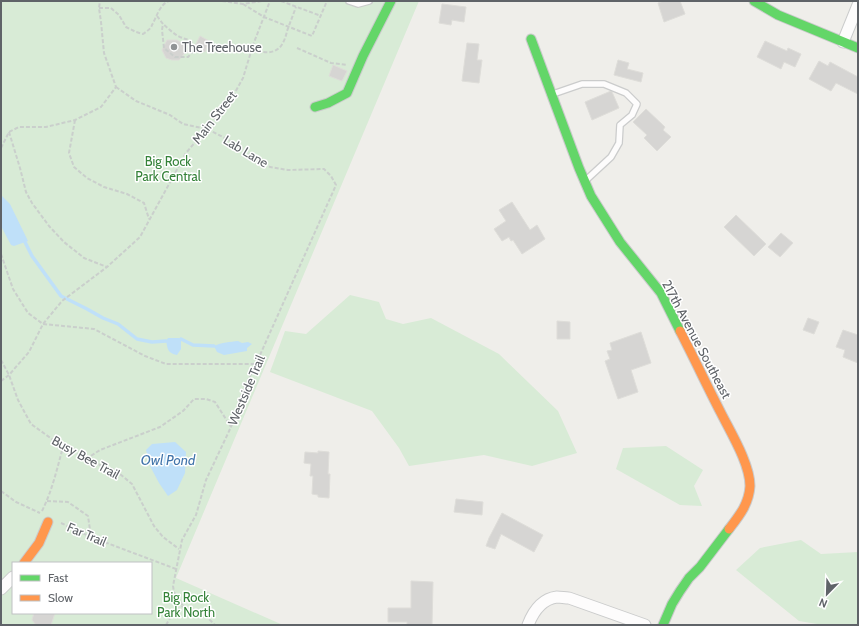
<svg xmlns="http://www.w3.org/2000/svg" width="859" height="626" font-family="Cabin,sans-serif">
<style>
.green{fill:#d8ebd6;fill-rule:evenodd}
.water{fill:#bfe0f9}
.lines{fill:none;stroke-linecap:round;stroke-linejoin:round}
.stream{stroke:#bfe0f9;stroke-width:3.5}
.building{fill:#d6d5d3;stroke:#deddd9}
.lane-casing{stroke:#cbcccc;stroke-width:8}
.street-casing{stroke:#cbcccc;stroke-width:13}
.fast-casing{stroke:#cacacb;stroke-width:11}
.slow-casing{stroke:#cacacb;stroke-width:11}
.path{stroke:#cacfcc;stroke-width:2;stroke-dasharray:4 2;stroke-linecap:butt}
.lane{stroke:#fdfcfc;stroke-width:5.5}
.street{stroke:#fdfcfc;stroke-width:11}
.fast{stroke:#63d668;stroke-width:9}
.slow{stroke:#ff974d;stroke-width:9}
.poi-dot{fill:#919496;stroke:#fff;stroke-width:1.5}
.labels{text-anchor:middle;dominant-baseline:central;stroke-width:3;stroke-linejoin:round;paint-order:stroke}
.poi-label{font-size:13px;fill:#5f6368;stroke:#fff;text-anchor:start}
.street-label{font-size:13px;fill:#5f6368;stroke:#fff}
.park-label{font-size:13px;fill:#348238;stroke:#fff}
.water-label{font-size:14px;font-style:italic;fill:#4174aa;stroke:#fff}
</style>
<rect width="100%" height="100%" fill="#efeeea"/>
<g class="green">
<path d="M1,1H419L176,578L283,625H1ZM13,563H151V613H13Z"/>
<path d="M350,295L379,302L386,319L403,324L431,318L499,354L558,411L577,453L532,466L484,455L409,466L399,448L372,411L270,372L285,331L306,334Z"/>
<path d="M666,446L703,470L694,486L702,506L680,505L616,469L623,448Z"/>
<path d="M801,540L821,554L858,552V625H823L799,621L736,570L760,548Z"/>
</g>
<g class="water">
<path d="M1,195L10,204L28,241L14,246L11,245L1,226Z"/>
<path d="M168,338H179L181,339V349L177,355C167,353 168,349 166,341Z"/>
<path d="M238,341L242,343L248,342L252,344L247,348V351L224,355L217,352L214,346C222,342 230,342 238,341Z"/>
<path d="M175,442L186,452L185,473L177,490L168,496L159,483L150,466L146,450L152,444Z"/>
</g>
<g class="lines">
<g class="stream">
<path d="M25,242L32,256L61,296L87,309L103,318L118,324L137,339L152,342L166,341"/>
<path d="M181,339L193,345L214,346"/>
</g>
</g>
<g class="building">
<path d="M664,1H680L685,14L664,22L658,3Z"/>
<path d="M442,4L466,7L464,22L452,20L451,25L439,23Z"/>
<path d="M200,36L209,41L205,52L194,48Z"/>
<path d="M167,40H177L183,44L188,52L184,54L179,60H172L166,58L162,50Z"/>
<path d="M765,41L787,51L788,48L801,54L795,67L784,62L781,69L757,57Z"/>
<path d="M467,43L479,44L477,60H482L479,83L462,81Z"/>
<path d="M618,60L629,63L627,69L643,73L641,82L614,75Z"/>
<path d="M819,61L828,66L830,62L858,77V94L836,83L831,91L809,79Z"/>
<path d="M333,65L347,71L342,81L329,76Z"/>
<path d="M611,91L612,92L619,108L592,120L585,102Z"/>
<path d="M646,109L665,127L663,130L671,137L657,151L644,138L647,135L633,122Z"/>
<path d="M512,202L530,230L537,225L545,239L522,254L513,240L511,241L509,237L502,241L494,229L506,221L499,210Z"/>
<path d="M736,215L766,244L754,256L724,227Z"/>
<path d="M781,233L793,243L780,257L768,247Z"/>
<path d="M808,318L819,322L814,334L803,330Z"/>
<path d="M557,321L570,322V339H557Z"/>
<path d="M843,330L858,335V363L843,357L845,350L836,347Z"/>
<path d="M641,332L651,363L631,370L638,392L618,399L605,361L610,359L607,351L612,350L610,343Z"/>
<path d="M318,451L329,452L328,474H330L329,498L318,497V495L312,494L313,476H310L311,464L304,463L305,452L318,453Z"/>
<path d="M456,499L483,502L482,515L454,512Z"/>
<path d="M502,513L543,535L534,552L501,534L495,549L486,546L489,538Z"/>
<path d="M411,581L433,582L432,625H407V622H388V608H411Z"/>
<path d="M34,613H55L51,625H36L32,620Z"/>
</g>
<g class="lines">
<defs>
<g id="lane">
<path d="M349,1L358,4L369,1"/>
<path d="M553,94L582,84H604L626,93L637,104L632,115L620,125L619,143L611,157L585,181"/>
</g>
<g id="street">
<path d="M843,42L858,5"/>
<path d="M1,589L13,577"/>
<path d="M528,625C533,612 541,599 557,597C561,597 565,598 569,598L645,625"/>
</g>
<g id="fast">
<path d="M754,1L778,15L858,48"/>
<path d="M531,39L579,168L591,196L620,242L661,293L680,331"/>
<path d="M315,107L328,103L347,93L363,56L391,1"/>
<path d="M663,625L672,604L680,591L689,578L700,567L729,529"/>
</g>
<g id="slow">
<path d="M680,331C694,358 707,386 721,413C731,433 750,464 750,486C749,504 739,516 729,529"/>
<path d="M24,563L39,543L48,522"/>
</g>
</defs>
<use href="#lane" class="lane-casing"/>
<use href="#street" class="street-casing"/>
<use href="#fast" class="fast-casing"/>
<use href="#slow" class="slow-casing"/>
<g class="path">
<path d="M222,1L243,4L262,1"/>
<path d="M281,1L321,16"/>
<path d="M243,4L264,17L312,36L327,1"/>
<path d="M99,8H111L119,15L126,27L136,32L143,34C147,31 151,29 152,25C157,16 160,4 169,1"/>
<path d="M157,16L163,24L162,30L164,48L175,57H188L194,50L193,44L190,40C178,38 172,32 163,24"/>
<path d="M252,48C261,53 274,55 281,46C284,42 286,36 287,31C290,23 293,15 296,7"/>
<path d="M297,48L331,63L347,65"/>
<path d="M116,87L136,101L170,115L183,124L207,129L225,138L239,146L255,158L270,167L288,170L324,169L331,176L336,185L256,364L243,390L231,427L206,480L196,515L182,540L173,586L174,592L183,606"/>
<path d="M75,120L69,153L74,167L87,178L104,187L127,194L144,203L149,219"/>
<path d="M9,132L20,168L26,192L32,203L49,226L64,242L84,258L107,267"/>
<path d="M1,148L9,132L19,127H46L75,120L101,107L116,87L104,53L101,22L99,8L100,1"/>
<path d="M1,254L13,289L28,313L43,324L94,329L145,356L166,364H256"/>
<path d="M1,360L9,375L18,400L31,424L63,447L102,466L115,470L132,484L154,526L163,537L179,549"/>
<path d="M1,381L9,375L29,352L43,324L62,301L107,267L140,237L186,153L224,108L233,96L243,78L253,45L270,1"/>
<path d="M86,459L100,450L160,427L183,411L194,399H206L215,402L231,427"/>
<path d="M1,491L16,502L40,513"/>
<path d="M47,501L68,502L88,516L91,537"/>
<path d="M42,511C52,491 57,469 63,447"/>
<path d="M61,523L91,537L176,569"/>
<path d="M183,606L205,615L215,625"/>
<path d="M166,625L172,615L183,606"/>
</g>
<use href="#lane" class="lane"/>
<use href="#street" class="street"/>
<use href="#fast" class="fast"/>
<use href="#slow" class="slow"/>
</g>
<circle class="poi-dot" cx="174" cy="47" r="4"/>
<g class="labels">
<g class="poi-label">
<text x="182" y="47">The Treehouse</text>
</g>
<g class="street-label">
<text transform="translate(214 117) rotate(-52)">Main Street</text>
<text transform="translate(246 151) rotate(31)">Lab Lane</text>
<text transform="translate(697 339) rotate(62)">217th Avenue Southeast</text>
<text transform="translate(246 390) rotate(-67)">Westside Trail</text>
<text transform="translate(86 457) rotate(29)">Busy Bee Trail</text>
<text transform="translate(87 534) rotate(23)">Far Trail</text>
</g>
<g class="park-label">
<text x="168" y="161">Big Rock<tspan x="168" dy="15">Park Central</tspan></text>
<text x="186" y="597">Big Rock<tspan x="186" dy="15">Park North</tspan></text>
</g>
<g class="water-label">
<text x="168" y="460">Owl Pond</text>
</g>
</g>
<rect width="859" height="626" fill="none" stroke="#5f6368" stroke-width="4"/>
<rect x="12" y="562" width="140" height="52" fill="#ffffff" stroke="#bfc1c3"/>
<rect x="20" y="575" width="20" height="6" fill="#63d668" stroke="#bfc1c3"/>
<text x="48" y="582" font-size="12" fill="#5f6368">Fast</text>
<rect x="20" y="595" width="20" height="6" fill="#ff974d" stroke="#bfc1c3"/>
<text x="48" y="602" font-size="12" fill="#5f6368">Slow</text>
<g transform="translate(827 594) rotate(203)" stroke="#ffffff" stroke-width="3" paint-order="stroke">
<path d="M0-3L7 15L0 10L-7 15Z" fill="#5f6368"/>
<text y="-6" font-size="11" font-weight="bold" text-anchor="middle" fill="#5f6368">N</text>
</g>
</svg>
